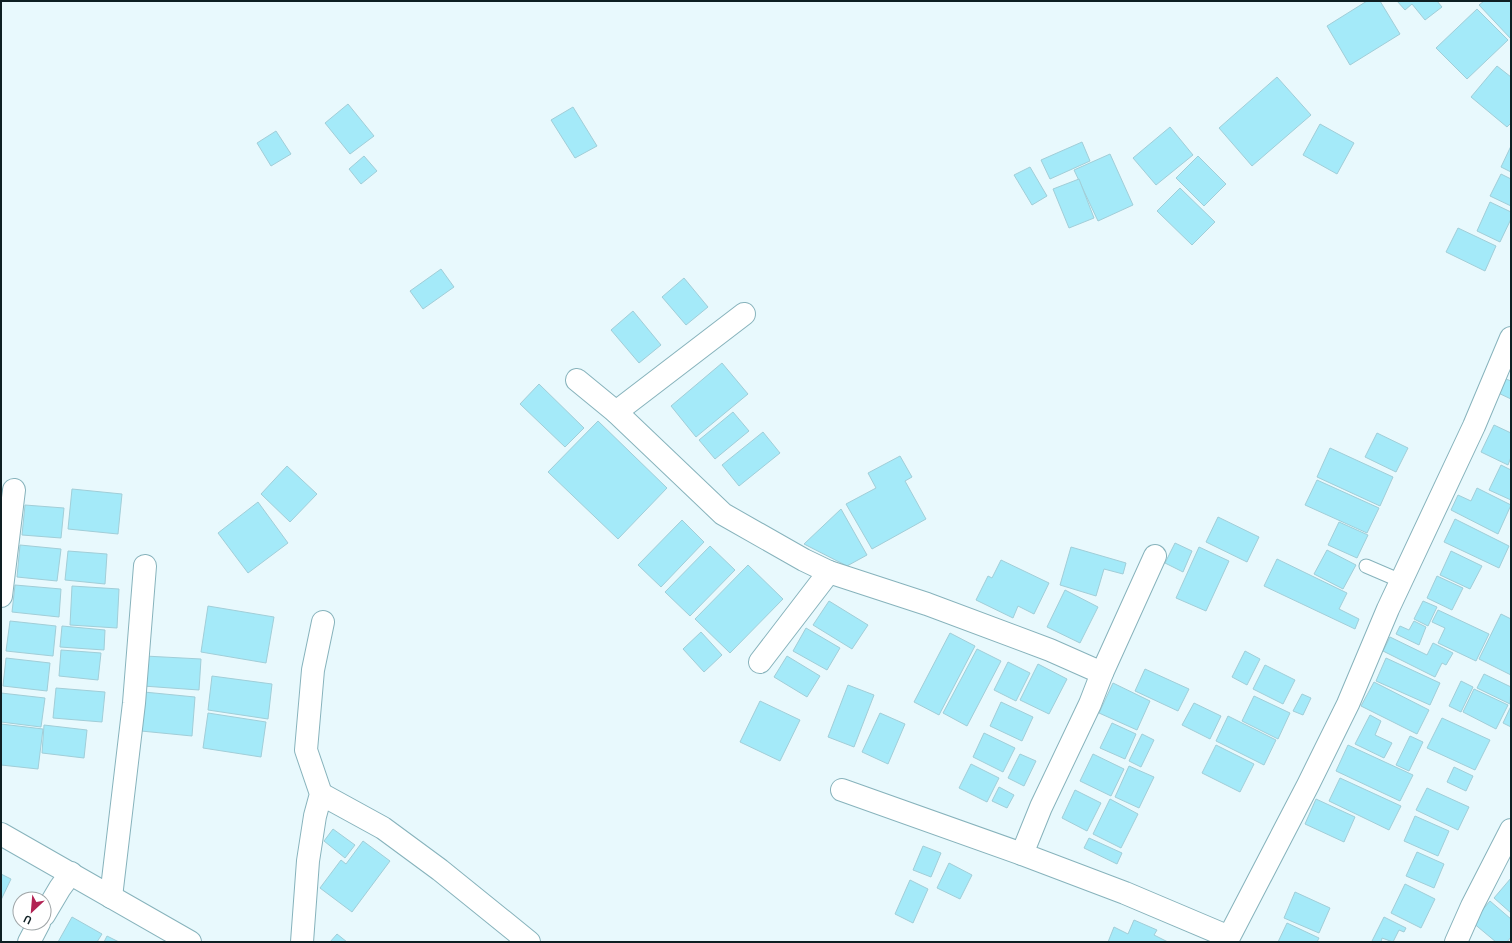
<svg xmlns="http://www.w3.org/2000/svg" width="1512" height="943" font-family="Ubuntu,sans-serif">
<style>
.building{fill:#a4eaf9;stroke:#a1ced8}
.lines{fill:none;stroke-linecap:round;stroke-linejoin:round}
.lane-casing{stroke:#87b3bc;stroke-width:15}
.street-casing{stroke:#87b3bc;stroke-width:24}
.lane{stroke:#fff;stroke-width:13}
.street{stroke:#fff;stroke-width:22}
</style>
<rect width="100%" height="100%" fill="#e8f9fd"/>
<g class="building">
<path d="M1367,1H1380L1400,34L1350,65L1327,26Z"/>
<path d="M1397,1H1437L1442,7L1425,20L1412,4L1405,10Z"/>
<path d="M1484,1H1511V39L1479,5Z"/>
<path d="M1477,9L1508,40L1467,79L1436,48Z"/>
<path d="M1497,66L1511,77V123L1507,127L1471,97Z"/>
<path d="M1277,77L1311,115L1252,166L1219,128Z"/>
<path d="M348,104L374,136L350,154L325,123Z"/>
<path d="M573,107L597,146L575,158L551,120Z"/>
<path d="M1320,124L1354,143L1337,174L1303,155Z"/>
<path d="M1170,127L1193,155L1156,185L1133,158Z"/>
<path d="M276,131L291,154L271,166L257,143Z"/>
<path d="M1082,142L1090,161L1050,179L1041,160Z"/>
<path d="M1511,146V172L1501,167Z"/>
<path d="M1110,154L1133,205L1098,221L1074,170Z"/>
<path d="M364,156L377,171L361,184L349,169Z"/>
<path d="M1198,156L1226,184L1204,206L1176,178Z"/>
<path d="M1030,167L1047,196L1032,205L1014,175Z"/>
<path d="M1501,174L1511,179V206L1490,196Z"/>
<path d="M1079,179L1094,218L1069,228L1053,189Z"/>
<path d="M1180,188L1215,222L1192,245L1157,211Z"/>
<path d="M1490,202L1511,212V219L1500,242L1477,231Z"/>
<path d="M1458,228L1496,246L1485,271L1446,252Z"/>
<path d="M441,269L454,287L423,309L410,291Z"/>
<path d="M684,278L708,307L686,325L662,297Z"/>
<path d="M633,311L661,345L639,363L611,330Z"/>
<path d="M722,363L748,394L696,437L671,406Z"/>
<path d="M1501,377L1511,381V399L1494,391Z"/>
<path d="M539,384L584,428L565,447L520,404Z"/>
<path d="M733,412L749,431L715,459L699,440Z"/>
<path d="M598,421L667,488L618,539L548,472Z"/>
<path d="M1494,425L1511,433V457L1508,465L1481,452Z"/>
<path d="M763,432L780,453L739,486L722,465Z"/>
<path d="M1377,433L1408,448L1396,472L1365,457Z"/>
<path d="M1330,448L1393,477L1380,506L1317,477Z"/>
<path d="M900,456L912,477L905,481L926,519L872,549L846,504L876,488L868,473Z"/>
<path d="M1501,465L1511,470V500L1489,490Z"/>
<path d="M287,466L317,494L290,522L261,494Z"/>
<path d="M1317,480L1379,508L1367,533L1305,505Z"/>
<path d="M1477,488L1511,505L1498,534L1451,510L1458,495L1471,501Z"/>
<path d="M72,489L122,494L118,534L68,529Z"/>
<path d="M258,502L288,543L248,573L218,533Z"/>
<path d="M25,505L64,508L61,538L22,535Z"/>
<path d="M841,509L867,555L847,566L804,544Z"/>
<path d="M1218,517L1259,537L1247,562L1206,542Z"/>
<path d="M1455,519L1509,546L1499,568L1444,542Z"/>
<path d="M682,520L704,542L661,587L638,565Z"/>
<path d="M1339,522L1368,535L1357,558L1328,545Z"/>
<path d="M1175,543L1192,551L1183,572L1165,563Z"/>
<path d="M20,545L61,549L57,581L17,577Z"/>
<path d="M710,546L735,570L690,616L665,592Z"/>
<path d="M1071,547L1126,563L1123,574L1104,569L1096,596L1060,585Z"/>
<path d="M1199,547L1229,561L1206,611L1176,598Z"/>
<path d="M1327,550L1356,565L1343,589L1314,574Z"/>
<path d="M68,551L107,554L105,584L65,580Z"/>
<path d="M1451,551L1482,566L1470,589L1440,575Z"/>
<path d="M1277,559L1347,593L1339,609L1359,619L1355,629L1264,586Z"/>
<path d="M1001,560L1049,583L1034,614L1018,606L1013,618L976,600L988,576L992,578Z"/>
<path d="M748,565L783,599L730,653L695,619Z"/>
<path d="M1437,576L1463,588L1452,610L1427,598Z"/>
<path d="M15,585L61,589L59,617L12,612Z"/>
<path d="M72,586L119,589L117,628L70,625Z"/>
<path d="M1065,590L1098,607L1080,643L1047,627Z"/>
<path d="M829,601L868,625L852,649L813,625Z"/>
<path d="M1423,601L1437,607L1428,626L1414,619Z"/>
<path d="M208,606L274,617L266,663L201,652Z"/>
<path d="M1438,610L1489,634L1476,661L1438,643L1445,628L1432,622Z"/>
<path d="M1501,614L1511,619V675L1479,659Z"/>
<path d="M10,621L56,626L53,656L6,651Z"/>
<path d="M1414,621L1426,627L1419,645L1396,634L1400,626L1409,630Z"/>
<path d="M62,626L105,630L104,650L60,647Z"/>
<path d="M806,628L840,648L827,670L793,651Z"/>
<path d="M701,632L722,655L704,672L683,649Z"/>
<path d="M950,633L975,646L939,715L914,702Z"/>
<path d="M1390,637L1427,655L1433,643L1453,653L1446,665L1442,663L1435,677L1383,651Z"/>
<path d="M977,649L1001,661L967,726L943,713Z"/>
<path d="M61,650L101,653L98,680L59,676Z"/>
<path d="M1245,651L1260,659L1247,685L1232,677Z"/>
<path d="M145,656L201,659L199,690L143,686Z"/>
<path d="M787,656L820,676L807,697L774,677Z"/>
<path d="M6,658L50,663L47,691L3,686Z"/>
<path d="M1386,658L1440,683L1430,705L1376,681Z"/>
<path d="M1008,662L1030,673L1016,701L994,690Z"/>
<path d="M1038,664L1067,679L1049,714L1020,700Z"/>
<path d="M1265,665L1295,680L1283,704L1253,689Z"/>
<path d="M1145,669L1189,689L1178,711L1135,691Z"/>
<path d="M1484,674L1511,687L1510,704L1477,688Z"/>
<path d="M212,676L272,684L268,719L208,710Z"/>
<path d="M1461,681L1473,687L1461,712L1449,706Z"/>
<path d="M1374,682L1429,710L1417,734L1361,706Z"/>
<path d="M1113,683L1150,701L1137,730L1099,713Z"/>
<path d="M848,685L874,695L854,747L828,737Z"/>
<path d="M56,688L105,692L102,722L53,718Z"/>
<path d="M1474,689L1508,705L1496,729L1463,712Z"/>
<path d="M144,692L195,697L192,736L141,731Z"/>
<path d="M1,693L45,698L41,727L1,722Z"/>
<path d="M1302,694L1311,698L1303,715L1293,711Z"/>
<path d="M1254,696L1290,713L1278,739L1242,721Z"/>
<path d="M760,701L800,720L780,761L740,742Z"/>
<path d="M1001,702L1033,717L1022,741L990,726Z"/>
<path d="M1194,703L1221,716L1210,739L1182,725Z"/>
<path d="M1511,706V727L1503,723Z"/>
<path d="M208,713L266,722L261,757L203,748Z"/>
<path d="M880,713L905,724L888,764L862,752Z"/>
<path d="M1370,715L1381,721L1375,735L1392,743L1384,758L1355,744Z"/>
<path d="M1228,716L1276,740L1264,765L1216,741Z"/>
<path d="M1442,718L1490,740L1475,770L1427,748Z"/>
<path d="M1112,723L1136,734L1125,759L1100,748Z"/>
<path d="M1,724L43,729L38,769L1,765Z"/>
<path d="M44,725L87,730L84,758L42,753Z"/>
<path d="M984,733L1015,748L1003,772L973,757Z"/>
<path d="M1142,734L1154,740L1141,767L1129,761Z"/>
<path d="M1410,736L1423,742L1409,771L1396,765Z"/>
<path d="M1216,745L1254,764L1240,792L1202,773Z"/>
<path d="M1348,745L1413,775L1400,801L1336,771Z"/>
<path d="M1020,754L1036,761L1024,786L1008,778Z"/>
<path d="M1093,754L1124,769L1111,796L1080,781Z"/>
<path d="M971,764L999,778L987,802L959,788Z"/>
<path d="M1129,766L1154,777L1139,808L1115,797Z"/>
<path d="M1454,767L1473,776L1466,791L1447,782Z"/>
<path d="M1340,778L1401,806L1389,830L1329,801Z"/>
<path d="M999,787L1014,795L1007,808L992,801Z"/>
<path d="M1427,788L1469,807L1458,830L1416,810Z"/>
<path d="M1075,790L1101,803L1087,831L1062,818Z"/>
<path d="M1110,799L1138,814L1121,848L1093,834Z"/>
<path d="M1316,799L1355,817L1344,842L1305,824Z"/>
<path d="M1415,816L1449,831L1438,856L1404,841Z"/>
<path d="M333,829L355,845L345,858L324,841Z"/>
<path d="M1089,838L1122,853L1117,864L1084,848Z"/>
<path d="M363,841L390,861L352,912L320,888L341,860L346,864Z"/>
<path d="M923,846L941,853L931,877L913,870Z"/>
<path d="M1417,852L1444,864L1434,888L1406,876Z"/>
<path d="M949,863L972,875L960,899L937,888Z"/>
<path d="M1,874L11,879L1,900Z"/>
<path d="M1511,878V913L1494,898Z"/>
<path d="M910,880L928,889L913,923L895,914Z"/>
<path d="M1405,884L1435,899L1421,928L1391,913Z"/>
<path d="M1295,892L1330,908L1319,933L1284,918Z"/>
<path d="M1490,901L1511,919V937L1507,942H1496L1472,922Z"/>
<path d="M72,917L102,934L97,942H58Z"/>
<path d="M1384,917L1406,928L1404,932L1399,930L1393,942L1382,938L1381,942H1373L1372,941Z"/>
<path d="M1134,920L1157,930L1154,935L1168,942H1108L1114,927L1128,934Z"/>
<path d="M1287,923L1319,938L1317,942H1278Z"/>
<path d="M337,934L347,942H330Z"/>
<path d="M107,936L119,942H104Z"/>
</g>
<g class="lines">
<defs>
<path id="lane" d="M1366,566L1401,581"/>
<g id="street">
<path d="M577,380L616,412L723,514L804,560L829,572L927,604L1050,650L1102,673"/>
<path d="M616,412L744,314"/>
<path d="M1155,556L1102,673L1090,704L1041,807L1022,854L1125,893L1229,937L1308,785L1348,704L1388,609L1474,426L1511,338"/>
<path d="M1,596L14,490"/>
<path d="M760,662L829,572"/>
<path d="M842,790L1022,854"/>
<path d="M321,794L383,828L440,870L529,942"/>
<path d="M1,834L190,942"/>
<path d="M111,897L134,703L145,566"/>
<path d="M44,915L60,888L71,873"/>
<path d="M29,942L39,923"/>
<path d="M302,942L308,861L315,816L321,794L306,750L313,670L323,622"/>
<path d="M1456,942L1472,906L1511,830"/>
</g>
</defs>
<use href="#lane" class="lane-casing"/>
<use href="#street" class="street-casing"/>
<use href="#lane" class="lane"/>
<use href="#street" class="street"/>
</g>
<rect width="1512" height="943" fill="none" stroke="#0e1f23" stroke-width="4"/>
<g transform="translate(32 911) rotate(206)"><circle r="19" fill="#ffffff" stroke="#9fa5a7"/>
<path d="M0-3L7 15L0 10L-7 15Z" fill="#b22253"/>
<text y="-6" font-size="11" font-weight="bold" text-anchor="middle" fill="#0e1f23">U</text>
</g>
</svg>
